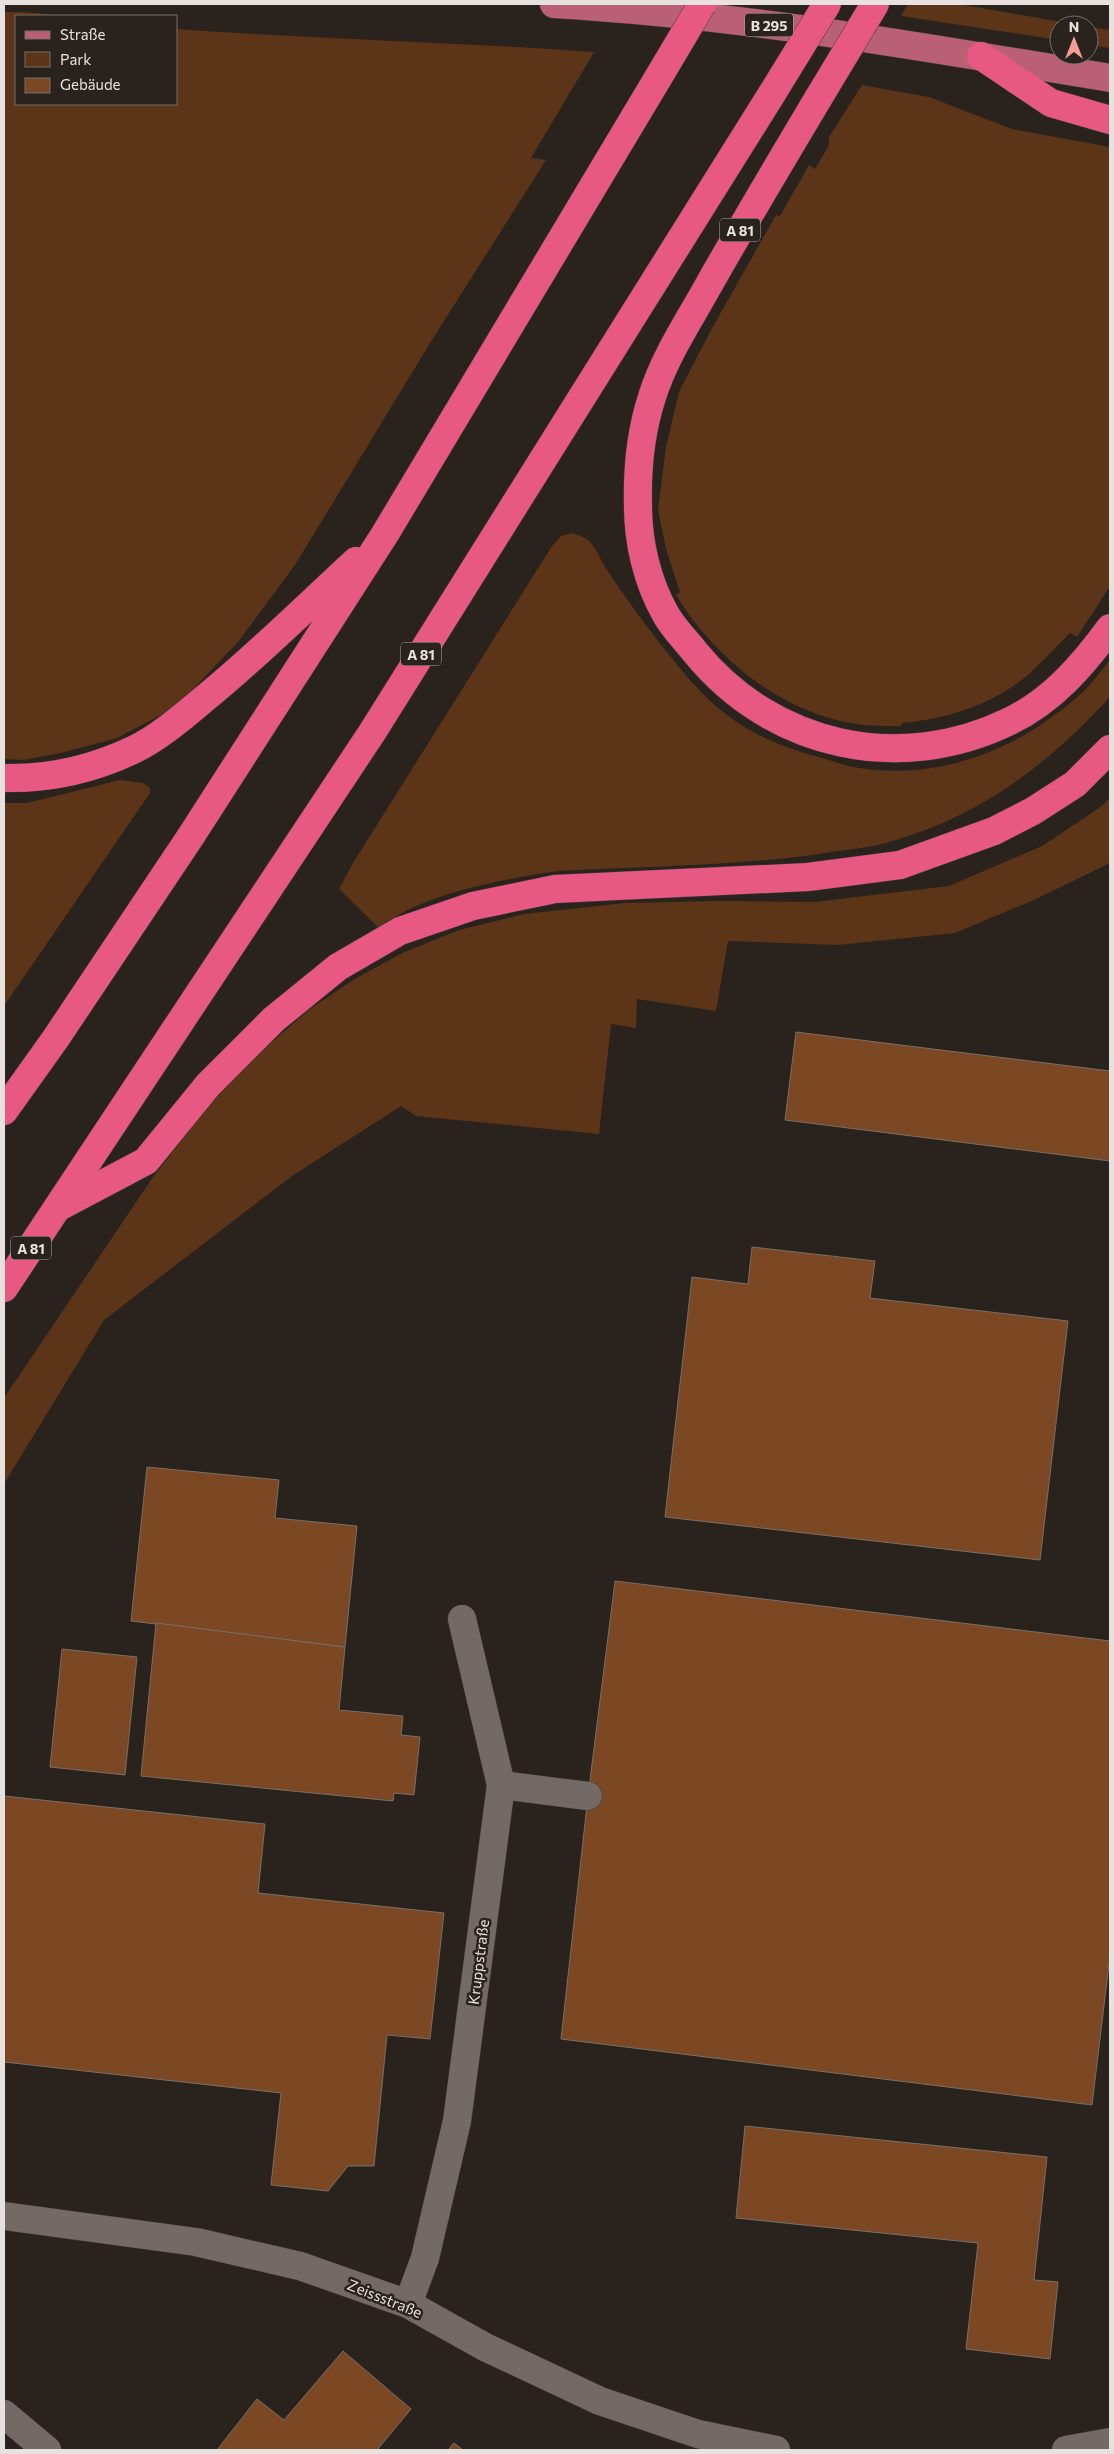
<svg xmlns="http://www.w3.org/2000/svg" width="1114" height="2454" font-family="Commissioner,sans-serif">
<style>
.green{fill:#5c3417}
.building{fill:#7b4823;stroke:#786f69}
.lines{fill:none;stroke-linecap:round;stroke-linejoin:round}
.minor-casing{stroke:#453f3b;stroke-width:29}
.major-casing{stroke:#453f3b;stroke-width:29}
.highway-casing{stroke:#453f3b;stroke-width:29}
.minor{stroke:#736a65;stroke-width:28}
.major{stroke:#b96076;stroke-width:28}
.highway{stroke:#e75982;stroke-width:28}
.highway-bridge-casing{stroke:#453f3b;stroke-width:29;stroke-linecap:butt}
.highway-bridge{stroke:#e75982;stroke-width:28}
.labels{text-anchor:middle;dominant-baseline:central;stroke-width:5;stroke-linejoin:round;paint-order:stroke}
.shield{fill:#2a221d;stroke:#aea8a5;stroke-width:1}
.shield-label{font-size:14px;font-weight:bold;fill:#e7e2df}
.street-label{font-size:15px;fill:#e7e2df;stroke:#2a221d}
</style>
<rect width="100%" height="100%" fill="#2a221d"/>
<g class="green">
<path d="M908,4H958L1079,25H1059V40L901,16Z"/>
<path d="M4,12H24L64,16H16V104H176V29C316,39 455,42 594,52L531,158L546,160L432,340L295,565L238,642L176,707L117,738L65,752L24,760L4,759Z"/>
<path d="M1089,27L1110,30V48L1089,45Z"/>
<path d="M862,85L929,97L1012,129L1110,147V586L1077,637L1070,633C1056,647 1043,661 1029,674C994,704 947,719 902,723L901,726C886,726 870,726 856,724C780,712 715,658 676,595L680,592L666,549L658,510L666,447L679,392L711,330L776,215L780,216L809,165L815,169L829,145V137Z"/>
<path d="M572,533C578,535 585,537 589,541C597,549 601,561 607,570C629,603 654,637 679,667C719,717 758,741 819,757C832,761 846,766 859,768C940,780 1014,751 1075,699C1088,689 1099,673 1110,660V697C1046,766 985,813 893,841C872,848 848,849 826,853C738,866 648,866 559,871C510,878 457,888 412,908C401,913 389,921 378,927L339,889L353,863L552,546L561,536Z"/>
<path d="M120,780L143,783L150,788V793L4,1006V803H27Z"/>
<path d="M1110,798V863L1036,899L955,933L838,945L728,941L716,1011L637,999L636,1028L611,1024L599,1134L416,1116L401,1106L292,1176L104,1320L4,1484V1398L151,1180L205,1110L249,1062L310,1009L353,980L402,953L459,930L524,914L625,903L719,901L814,902L949,886L1042,846L1099,808Z"/>
</g>
<g class="building">
<path d="M796,1032L1110,1071V1161L785,1120Z"/>
<path d="M752,1247L875,1261L870,1298L1068,1321L1040,1560L665,1517L692,1277L748,1284Z"/>
<path d="M147,1467L279,1480L275,1518L357,1526L345,1647L131,1621Z"/>
<path d="M615,1581L1110,1641V1956L1092,2105L561,2039L588,1796Z"/>
<path d="M156,1623L345,1647L339,1710L403,1716L401,1735L420,1737L414,1795L394,1793L393,1801L141,1776Z"/>
<path d="M62,1649L137,1657L125,1775L50,1767Z"/>
<path d="M4,1796L265,1824L258,1893L444,1913L430,2039L387,2035L374,2166H348L328,2191L271,2185L281,2093L4,2062Z"/>
<path d="M745,2126L1047,2157L1034,2280L1058,2282L1050,2359L966,2349L978,2243L736,2218Z"/>
<path d="M343,2351L411,2409L377,2450H217L257,2399L284,2420Z"/>
<path d="M454,2443L463,2450H448Z"/>
</g>
<g class="lines">
<defs>
<g id="minor">
<path d="M501,1785L588,1796"/>
<path d="M4,2216L196,2242L300,2266L408,2304L485,2347L600,2401L698,2434L776,2450"/>
<path d="M408,2304L425,2258L457,2121L501,1785L462,1619"/>
<path d="M4,2414L47,2450"/>
<path d="M1066,2450L1110,2442"/>
</g>
<path id="major" d="M554,4C741,15 926,47 1110,78"/>
<g id="highway">
<path d="M981,56L1051,103L1110,120"/>
<path d="M819,97C781,161 743,224 707,288C687,324 664,358 652,397C641,431 637,470 638,506C638,542 647,581 665,613C672,627 685,639 695,652C772,747 900,775 1010,721C1052,701 1083,665 1110,628"/>
<path d="M4,778C48,779 93,769 133,750C157,739 184,716 204,699C257,656 306,607 356,561"/>
<path d="M4,1111L56,1038L191,836L385,534L658,78"/>
<path d="M61,1206L146,1161L208,1085L274,1019L338,967L400,931L473,906L555,889L808,877L900,865L994,831L1033,811L1075,784L1110,749"/>
<path d="M4,1288L373,731L773,92"/>
</g>
</defs>
<use href="#minor" class="minor-casing"/>
<use href="#major" class="major-casing"/>
<use href="#highway" class="highway-casing"/>
<use href="#minor" class="minor"/>
<use href="#major" class="major"/>
<use href="#highway" class="highway"/>
<defs>
<g id="highway-bridge">
<path d="M658,78L702,4"/>
<path d="M773,92L827,4"/>
<path d="M819,97L875,4"/>
</g>
</defs>
<use href="#highway-bridge" class="highway-bridge-casing"/>
<use href="#highway-bridge" class="highway-bridge"/>
</g>
<g class="labels">
<g class="shield">
<rect x="745" y="13.5" width="48" height="23" rx="4"/>
<rect x="720" y="218.5" width="40" height="23" rx="4"/>
<rect x="401" y="642.5" width="40" height="23" rx="4"/>
<rect x="11" y="1236.5" width="40" height="23" rx="4"/>
</g>
<g class="shield-label">
<text x="769" y="25">B 295</text>
<text x="740" y="230">A 81</text>
<text x="421" y="654">A 81</text>
<text x="31" y="1248">A 81</text>
</g>
<g class="street-label">
<text transform="translate(478 1962) rotate(-83)">Kruppstraße</text>
<text transform="translate(385 2298) rotate(22)">Zeissstraße</text>
</g>
</g>
<rect width="1114" height="2454" fill="none" stroke="#e7e2df" stroke-width="10"/>
<rect x="15" y="15" width="162" height="90" fill="#2a221d" stroke="#766f6b"/>
<rect x="25" y="31" width="25" height="8" fill="#b96076" stroke="#766f6b"/>
<text x="60" y="40" font-size="15" fill="#e7e2df">Straße</text>
<rect x="25" y="52" width="25" height="15" fill="#5c3417" stroke="#766f6b"/>
<text x="60" y="65" font-size="15" fill="#e7e2df">Park</text>
<rect x="25" y="78" width="25" height="15" fill="#7b4823" stroke="#766f6b"/>
<text x="60" y="90" font-size="15" fill="#e7e2df">Gebäude</text>
<g transform="translate(1074 40)"><circle r="24" fill="#2a221d" stroke="#766f6b"/>
<path d="M0-4L9 19L0 12L-9 19Z" fill="#f59c96"/>
<text y="-8" font-size="14" font-weight="bold" text-anchor="middle" fill="#e7e2df">N</text>
</g>
</svg>
